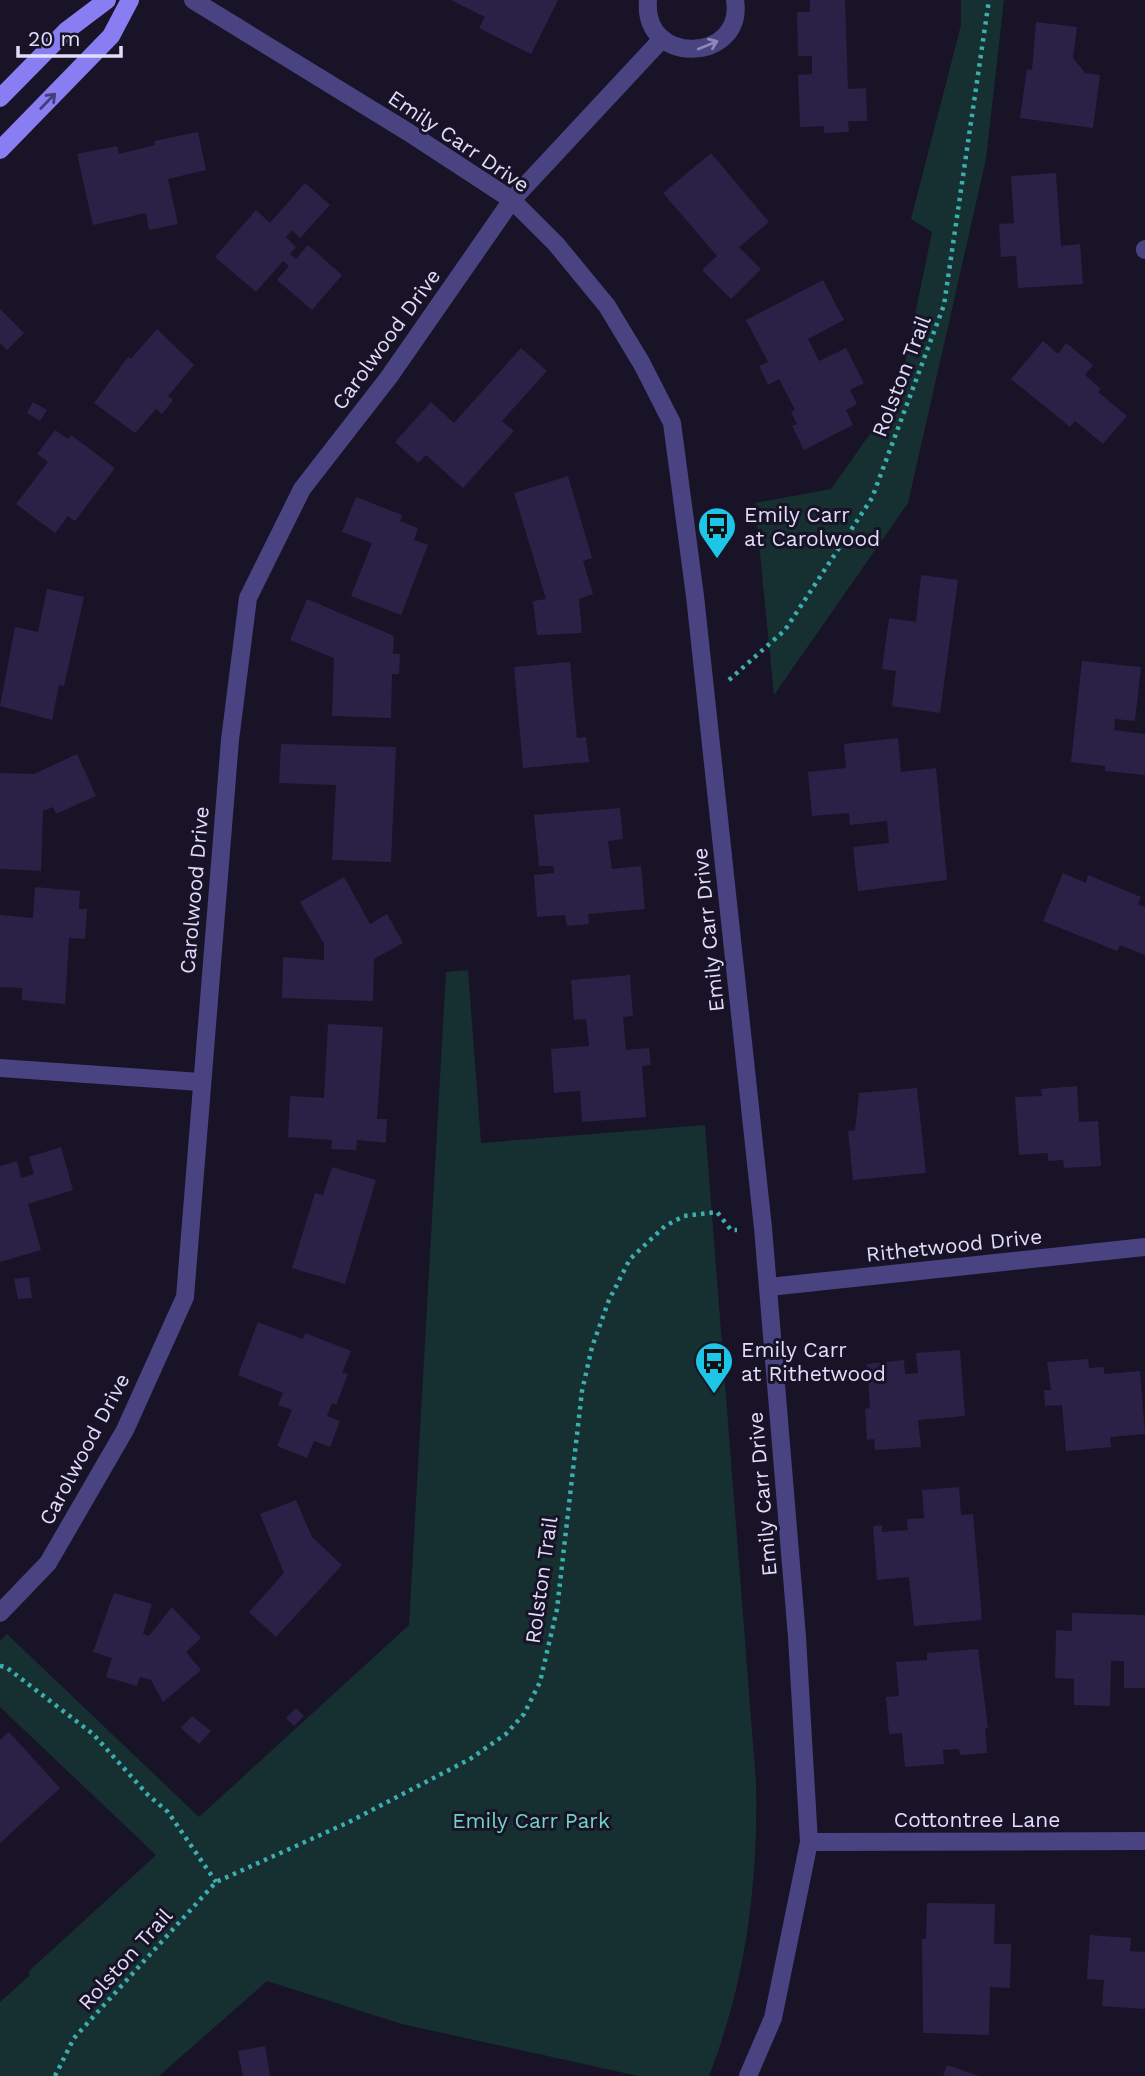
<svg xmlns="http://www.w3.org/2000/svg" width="1145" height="2076" font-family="'Work Sans',sans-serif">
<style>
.green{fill:#163031}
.building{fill:#2b2146}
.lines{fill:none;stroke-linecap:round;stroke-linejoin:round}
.path{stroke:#3daeaf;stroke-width:4.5;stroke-dasharray:3.5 5;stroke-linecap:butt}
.minor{stroke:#494381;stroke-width:18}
.tertiary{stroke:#494381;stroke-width:18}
.secondary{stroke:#887df1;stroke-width:18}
.oneway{stroke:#8e88b8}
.oneway2{stroke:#453d78}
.labels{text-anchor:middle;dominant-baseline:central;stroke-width:6;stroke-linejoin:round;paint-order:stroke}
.street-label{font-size:21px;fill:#e2ddfb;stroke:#181327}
.poi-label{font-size:21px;fill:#e2ddfb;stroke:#181327;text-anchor:start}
.park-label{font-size:21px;fill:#6fd5c2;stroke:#181327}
</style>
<rect width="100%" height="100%" fill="#181327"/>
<g class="green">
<path d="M961,0H1004L986,159L908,503L774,695L755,503L831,489L899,393L932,232L911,219L961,25Z"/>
<path d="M468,970L481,1143L705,1125L756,1783C758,1885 746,1981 709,2076H638L402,2024L267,1981L159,2076H0V2002L30,1975L28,1972L156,1855L0,1707V1641L7,1634L199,1817L409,1625L446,972Z"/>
</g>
<g class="building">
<path d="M451,0H558L531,54L479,28L485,17Z"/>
<path d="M810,0H845L848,89L866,88L867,121H848L849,132L824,133V126L800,127L798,75L812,74V56H798L797,12H810Z"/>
<path d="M1036,22L1077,27L1073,58L1085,73L1100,75L1093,128L1020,118L1027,69L1032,70Z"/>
<path d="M198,132L206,170L168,179L178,224L149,230L146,213L93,225L77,154L117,146L119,154L155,145L154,141Z"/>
<path d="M711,153L769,222L739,247L761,269L731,299L702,270L717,256L663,193Z"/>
<path d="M1056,173L1061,246L1080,244L1083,284L1018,288L1016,256L1001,257L999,224L1014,223L1011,176Z"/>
<path d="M305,183L330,205L300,238L292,230L286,237L296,247L290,254L296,259L308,245L342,275L312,310L277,280L289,266L283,261L256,292L215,257L256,210L270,223Z"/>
<path d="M823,280L844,320L808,339L819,361L846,348L864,383L850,390L857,404L846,410L853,425L804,450L792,426L797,424L791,412L795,410L779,379L768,385L759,366L768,362L746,320Z"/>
<path d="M0,309L24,333L7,350L0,343Z"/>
<path d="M157,329L194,365L168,396L173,400L162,414L156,409L135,433L94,403L128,357L131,359Z"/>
<path d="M1043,341L1058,354L1066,343L1093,365L1085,375L1101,389L1098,392L1127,416L1103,444L1075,421L1070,427L1011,379Z"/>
<path d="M521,348L547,371L502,421L514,431L463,488L426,455L418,463L395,442L431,402L454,423Z"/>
<path d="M33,402L47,410L40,421L27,413Z"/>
<path d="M55,430L68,439L71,435L115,468L75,521L68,516L55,533L16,504L48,462L37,454Z"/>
<path d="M568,476L592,558L583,561L593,594L579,599L582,633L537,635L533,601L546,599L514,493Z"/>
<path d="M356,497L402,515L400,521L418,528L414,540L428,545L401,615L351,596L372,543L342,532Z"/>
<path d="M921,575L958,580L940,713L892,706L896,671L882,669L889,618L916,622Z"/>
<path d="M47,589L84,597L64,686L59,685L52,720L0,706L15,627L38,632Z"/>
<path d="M307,599L394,636L393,654H400L399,674H392L391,718L332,716L334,658L290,640Z"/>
<path d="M1082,661L1141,667L1135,721L1115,719L1114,730L1145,734V775L1105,771V766L1071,762Z"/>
<path d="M570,662L577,738L586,737L589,762L523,768L514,667Z"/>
<path d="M898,738L901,772L936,768L947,880L858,891L853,847L889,843L887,821L850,825L849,813L812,816L808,772L846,768L844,744Z"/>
<path d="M281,744L396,747L391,862L332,860L336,785L279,783Z"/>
<path d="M77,754L96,796L56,814L53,807L43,811L41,871L0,869V773L34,774Z"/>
<path d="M620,808L623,839L608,841L612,869L641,866L645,909L588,914L589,924L567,926L565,915L537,917L534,875L554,873L553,866H539L534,815Z"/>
<path d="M1063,873L1086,883L1088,875L1141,897L1138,904L1145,907V955L1120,945L1117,951L1043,921Z"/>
<path d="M344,877L370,924L387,914L403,943L374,959L373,1001L282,998L283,957L324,960V944L300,902Z"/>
<path d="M35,887L80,891L79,909H87L85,939L69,938L65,1004L22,1000V988L0,987V915L33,918Z"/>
<path d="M630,975L633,1016L623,1017L626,1050L649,1048L651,1065L642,1066L646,1117L582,1122L580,1091L554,1093L551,1049L589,1046L586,1019L574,1020L571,980Z"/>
<path d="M328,1024L383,1027L377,1119H387L386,1143L357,1140L356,1150L331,1149L332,1140L288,1137L290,1096L324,1098Z"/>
<path d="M1077,1086L1079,1122L1098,1121L1101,1166L1064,1168L1063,1160L1048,1161V1153L1019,1155L1015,1097L1042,1096L1041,1089Z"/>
<path d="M917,1088L926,1173L853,1180L848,1131L855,1130L859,1093Z"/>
<path d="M61,1147L73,1190L28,1204L41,1250L0,1262V1166L17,1161L21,1178L34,1174L29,1157Z"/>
<path d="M332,1167L376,1180L345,1284L292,1268L315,1193L323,1195Z"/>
<path d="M29,1277L32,1298L18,1299L14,1279Z"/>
<path d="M258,1322L303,1339L305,1333L351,1351L342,1373L348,1374L336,1405L332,1403L327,1416L340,1421L330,1447L314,1441L307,1458L277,1446L292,1410L278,1405L283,1393L238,1375Z"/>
<path d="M960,1350L965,1416L918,1420L921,1447L875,1450L874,1439L867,1440L865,1409L870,1408L867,1364L904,1360L905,1374L918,1373L916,1353Z"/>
<path d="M1088,1359L1089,1368L1104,1367V1374L1140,1371L1145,1434L1110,1437L1111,1447L1066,1451L1062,1405L1045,1406L1044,1390H1051L1047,1362Z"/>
<path d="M959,1487L961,1515L973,1514L982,1620L914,1626L909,1577L877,1580L873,1526L882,1525V1532L908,1530L907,1519L924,1518L922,1490Z"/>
<path d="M296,1500L312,1537L342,1565L276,1637L249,1612L284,1573L260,1514Z"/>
<path d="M114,1593L152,1604L143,1634L149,1636L172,1607L201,1638L186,1652L201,1670L163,1702L151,1680L140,1677L137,1686L106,1677L112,1658L93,1652Z"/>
<path d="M1072,1613L1145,1615V1688H1124V1661H1111L1110,1706L1074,1705V1679L1055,1678L1056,1630L1072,1631Z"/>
<path d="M978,1649L988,1728H985L987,1753L960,1755L959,1749L943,1750L944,1764L905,1767L902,1733L889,1734L886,1697L899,1696L896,1662L927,1660V1653Z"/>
<path d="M296,1708L304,1716L294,1726L286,1718Z"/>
<path d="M192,1716L211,1731L199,1744L181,1728Z"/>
<path d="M9,1732L60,1788L0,1843V1740Z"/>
<path d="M927,1903L995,1904L994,1944H1011L1010,1988L990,1987L989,2035L923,2033L922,1939H926Z"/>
<path d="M1090,1935L1131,1938L1130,1951L1145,1952V2009L1102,2006L1104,1980L1087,1979Z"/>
<path d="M265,2046L270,2076H243L238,2051Z"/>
<path d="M947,2065L979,2076H943Z"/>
</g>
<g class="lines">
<g class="path">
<path d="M729,680L785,630L872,498L944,305L989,0"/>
<path d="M0,1666L6,1667L93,1734L148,1795L168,1812L216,1882"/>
<path d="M55,2076L74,2038L216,1882L347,1823L470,1759L506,1734L524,1714L540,1682L557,1609L582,1391L592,1347L609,1300L630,1259L665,1226L684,1216L717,1212L731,1230H737"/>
</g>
<g class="minor">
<path d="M648,0C642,67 745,63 735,0"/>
<path d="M1145,249V250"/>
<path d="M0,1068L200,1082"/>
<path d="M769,1287L1145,1247"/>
<path d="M0,1613L48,1563L125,1430L185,1297L230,740L248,598L302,489L389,377L512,200L662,39"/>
<path d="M809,1842L1145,1841"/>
</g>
<path class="tertiary" d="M193,0L408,132L512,200L556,244L607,306L642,364L672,423L695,596L763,1228L797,1637L809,1842L773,2018L748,2076"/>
<g class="secondary">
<path d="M0,98L66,31L107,0"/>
<path d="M0,150L111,36L130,0"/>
</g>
</g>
<defs><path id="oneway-shaft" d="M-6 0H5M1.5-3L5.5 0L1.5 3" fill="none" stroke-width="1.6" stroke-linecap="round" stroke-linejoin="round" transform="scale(1.75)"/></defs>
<use class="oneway" href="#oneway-shaft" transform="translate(708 45) rotate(-22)"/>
<use class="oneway2" href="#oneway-shaft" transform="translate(48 101) rotate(-46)"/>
<defs>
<symbol id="bus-pin" viewBox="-11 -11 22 30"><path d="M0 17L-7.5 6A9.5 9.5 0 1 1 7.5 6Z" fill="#1dc5e7" stroke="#181327"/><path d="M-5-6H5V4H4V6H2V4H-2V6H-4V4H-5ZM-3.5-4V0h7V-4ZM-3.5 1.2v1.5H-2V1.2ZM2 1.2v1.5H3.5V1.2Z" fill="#111"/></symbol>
</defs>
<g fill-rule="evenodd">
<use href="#bus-pin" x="695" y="504" width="44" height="60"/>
<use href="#bus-pin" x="692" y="1339" width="44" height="60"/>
</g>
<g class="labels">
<g class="street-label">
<text transform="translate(459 141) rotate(34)">Emily Carr Drive</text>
<text transform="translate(386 339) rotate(-54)">Carolwood Drive</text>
<text transform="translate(901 376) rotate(-69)">Rolston Trail</text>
<text transform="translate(194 890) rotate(-85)">Carolwood Drive</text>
<text transform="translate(708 930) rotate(-96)">Emily Carr Drive</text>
<text transform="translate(954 1245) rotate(-6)">Rithetwood Drive</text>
<text transform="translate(84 1449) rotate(-62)">Carolwood Drive</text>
<text transform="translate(762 1494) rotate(-95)">Emily Carr Drive</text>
<text transform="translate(541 1580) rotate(-82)">Rolston Trail</text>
<text x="977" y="1819">Cottontree Lane</text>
<text transform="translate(125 1959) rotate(-48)">Rolston Trail</text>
</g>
<g class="poi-label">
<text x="744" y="514">Emily Carr<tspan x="744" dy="24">at Carolwood</tspan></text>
<text x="741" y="1349">Emily Carr<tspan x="741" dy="24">at Rithetwood</tspan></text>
</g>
<g class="park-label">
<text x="531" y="1820">Emily Carr Park</text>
</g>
</g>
<path d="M18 46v10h103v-10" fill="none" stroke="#e2ddfb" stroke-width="3.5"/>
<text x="28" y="46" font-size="21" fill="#e2ddfb" stroke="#181327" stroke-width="5" paint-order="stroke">20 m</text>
</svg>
